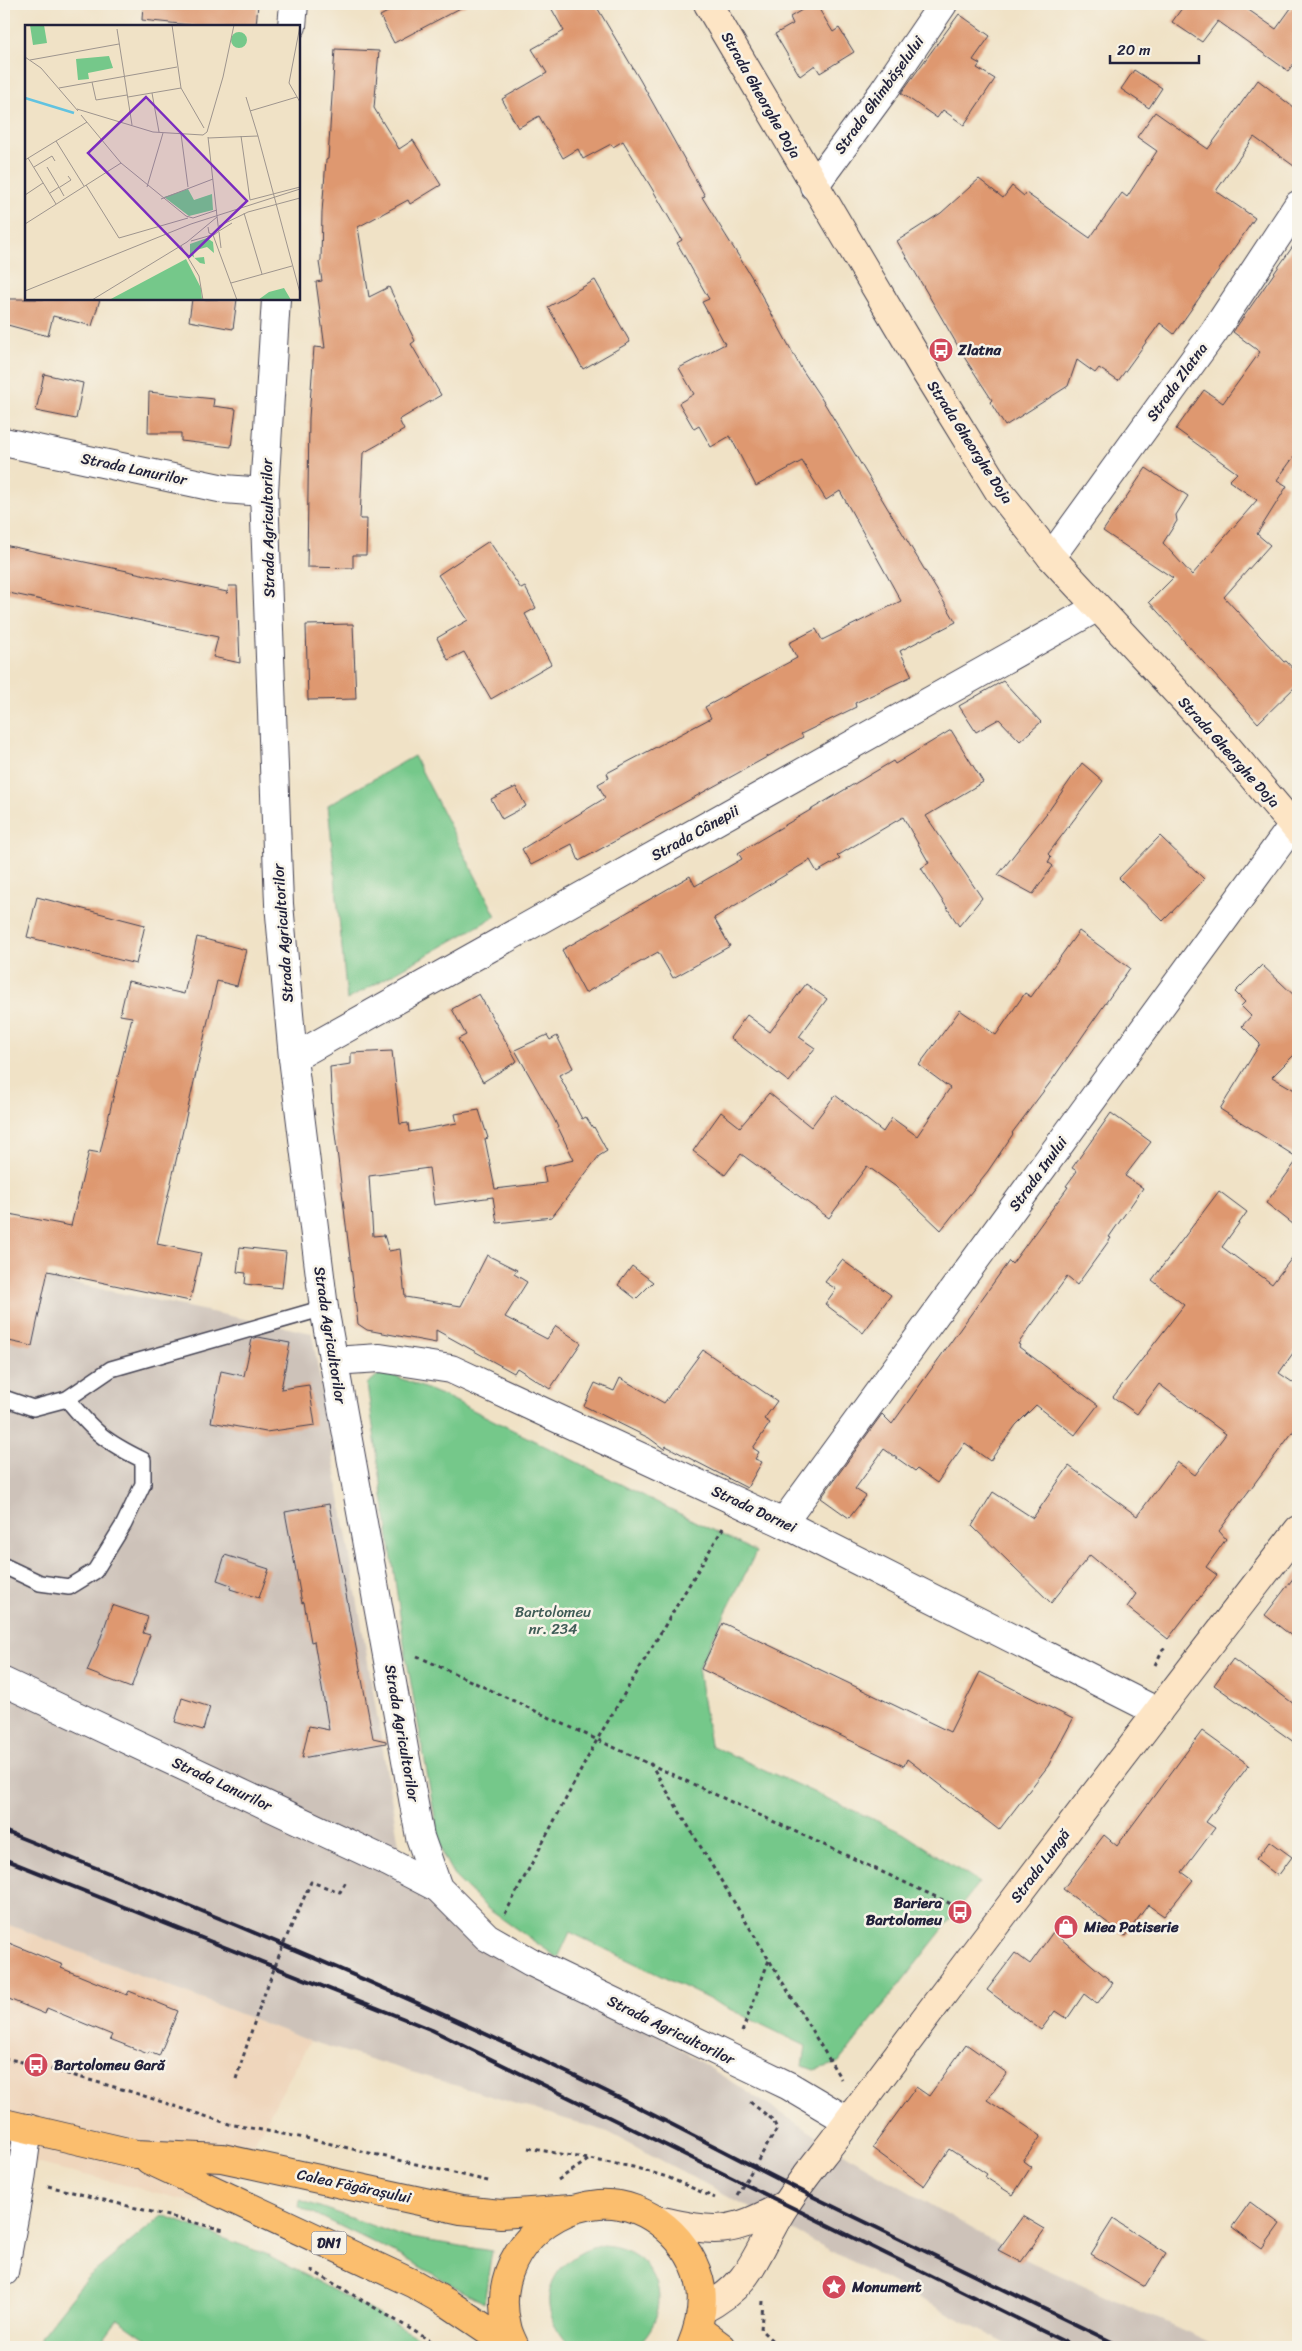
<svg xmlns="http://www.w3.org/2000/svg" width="1302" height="2351" font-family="Sriracha,sans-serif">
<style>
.built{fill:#efd6bc}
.industrial{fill:#cdc2b9}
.green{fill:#75c88a;stroke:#4c7562}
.building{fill:#de9870}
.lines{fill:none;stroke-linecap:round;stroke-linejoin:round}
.service-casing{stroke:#413f50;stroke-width:18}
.minor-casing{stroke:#413f50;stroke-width:30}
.tertiary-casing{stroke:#413f50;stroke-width:30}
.secondary-casing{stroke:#413f50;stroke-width:30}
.primary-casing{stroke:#413f50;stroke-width:30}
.path{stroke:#413f50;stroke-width:3;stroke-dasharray:4 4;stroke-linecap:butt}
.service{stroke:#fff;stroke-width:15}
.minor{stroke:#fff;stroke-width:28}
.tertiary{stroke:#fff;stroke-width:28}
.secondary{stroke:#fde5c5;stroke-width:28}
.primary{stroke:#fbbe6e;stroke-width:28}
.rail{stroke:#22223b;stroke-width:4}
.labels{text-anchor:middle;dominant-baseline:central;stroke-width:5;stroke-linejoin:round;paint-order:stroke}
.shield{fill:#f7f3e8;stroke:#62616f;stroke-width:1}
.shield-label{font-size:14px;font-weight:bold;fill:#22223b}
.street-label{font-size:15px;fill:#22223b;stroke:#f7f3e8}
.poi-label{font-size:15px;font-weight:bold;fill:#22223b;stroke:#f7f3e8;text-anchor:start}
.park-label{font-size:15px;fill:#3f5c57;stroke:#f7f3e8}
.inset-river{fill:none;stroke:#62c3e0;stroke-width:2.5}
.inset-road{fill:none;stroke:#9e958e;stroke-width:1}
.view{fill:#7b2cbf;fill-opacity:0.15;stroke:#7b2cbf;stroke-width:2.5}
.inset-edge{fill:none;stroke:#22223b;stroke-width:2.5}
</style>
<rect width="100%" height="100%" fill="#f7f3e8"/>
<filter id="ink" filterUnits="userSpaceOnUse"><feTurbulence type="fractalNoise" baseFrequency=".02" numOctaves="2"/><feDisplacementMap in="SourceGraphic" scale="10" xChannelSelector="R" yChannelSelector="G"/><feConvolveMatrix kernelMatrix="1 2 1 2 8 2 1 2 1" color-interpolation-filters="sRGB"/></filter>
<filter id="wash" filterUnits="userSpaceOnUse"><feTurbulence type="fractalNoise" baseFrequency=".0096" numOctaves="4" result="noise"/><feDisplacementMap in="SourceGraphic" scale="20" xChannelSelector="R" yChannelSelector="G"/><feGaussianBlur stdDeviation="1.12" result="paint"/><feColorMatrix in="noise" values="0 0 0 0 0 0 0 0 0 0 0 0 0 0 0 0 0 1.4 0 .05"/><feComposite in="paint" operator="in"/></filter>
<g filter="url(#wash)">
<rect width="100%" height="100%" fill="#f0e2c6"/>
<path class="built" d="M4,1923L310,2041L218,2208L4,2155Z"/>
<path class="industrial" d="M4,1269L312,1333L404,1874L858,2162L1024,2259L1221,2347H1012L608,2132L310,2041L4,1923Z"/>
<g class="green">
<path d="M414,756L496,916L347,1000L328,805Z"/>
<path d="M383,1371L451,1399L756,1552L698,1668L710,1745L903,1833L979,1883L838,2063L814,2070L803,2066L806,2046L570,1932L558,1958L488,1909L454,1876L444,1857L438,1834L405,1650L367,1384Z"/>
<path d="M300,2200L404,2237L492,2251L484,2303L401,2256L299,2206Z"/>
<path d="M163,2215L270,2256L427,2341L428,2347H158L118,2319L97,2347H39L42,2335L87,2278Z"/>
<path d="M599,2246C658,2246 680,2309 635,2347C623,2347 582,2350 574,2347C567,2344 562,2336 558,2330C534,2293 560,2255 599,2246Z"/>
</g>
<g id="blocks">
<g class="building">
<path d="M143,4H258L256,26H199L142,20Z"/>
<path d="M403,4H468L394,43L380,16Z"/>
<path d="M549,4H595L640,80L705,196L702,197L751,276L801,368L823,401L956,622L900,651L912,676L855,703L856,707L801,734L803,737L579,861L572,844L531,865L522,849L605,798L598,784L609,778L607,773L711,718L705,707L797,658L789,643L816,629L822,640L901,601L840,491L826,500L802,461L756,486L730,436L711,447L699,426L694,429L679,403L694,394L679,368L725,344L702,302L709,299L677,243L682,240L651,187L623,141L613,147L611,144L583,159L578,149L563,158L539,116L518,128L502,99L547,73L532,49L564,31Z"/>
<path d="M812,4H816L833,32L839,28L854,52L820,73L815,65L800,76L775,34L793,24L790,17Z"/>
<path d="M1185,4H1240L1276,29L1294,4H1298V58L1288,71L1218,21L1202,42L1172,22Z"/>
<path d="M959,14L990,36L973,60L980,64L977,68L995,79L964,125L943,110L937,118L901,93Z"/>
<path d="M335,49L379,51L374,108L399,149L413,140L441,185L410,204L408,200L358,227L369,297L389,287L415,341L411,344L441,395L399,420L404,430L363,453L360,519H367L366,555H353V568L307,567L309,418L314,347L325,348L316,282L322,281L319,262L321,261L322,212L326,160L328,159Z"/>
<path d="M1134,70L1162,88L1149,108L1121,89Z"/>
<path d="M1258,80L1298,111V169L1254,137L1216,191L1255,218L1174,334L1160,323L1118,381L1099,368L1095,373L1077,360L1068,386L1005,426L990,402L992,400L966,360L897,241L941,213L979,179L1003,198L1012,186L1024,196L1026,193L1090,238L1122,193L1127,197L1157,151L1137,137L1155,112L1208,149Z"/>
<path d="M1298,239V451L1277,480L1287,486L1257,534L1270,545L1224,597L1284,662L1286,661L1298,674V684L1258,723L1149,602L1173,578L1103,531L1146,468L1188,496L1176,515L1177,521L1163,543L1192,575L1257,500L1229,481L1237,473L1176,429L1204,390L1223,403L1260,352L1233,332Z"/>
<path d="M595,280L630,342L583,369L548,307Z"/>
<path d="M4,299H100L92,326L53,316L48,336L4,324Z"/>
<path d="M192,299H237L233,329L189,321Z"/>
<path d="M44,374L83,383L76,419L36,411Z"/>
<path d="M149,392L214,399L213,406L236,409L231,447L181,441V433H148Z"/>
<path d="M489,541L521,589L525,587L536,608L525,614L551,664L491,699L464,652L448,660L437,638L468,620L438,575Z"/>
<path d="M4,545L227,592V594L229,586H237L240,663L213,657L218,637L4,592Z"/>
<path d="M353,624L356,699L308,700L306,625Z"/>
<path d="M1003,681L1041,722L1020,741L999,719L976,732L959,706Z"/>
<path d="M951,730L983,782L926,816L982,898L959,926L921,868L929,863L903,817L837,856L840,859L817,872L810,860L714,918L730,946L673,978L658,952L585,993L562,950L690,876L695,886L742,859L738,853L893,761L895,764Z"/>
<path d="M1082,763L1103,781L1048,854L1051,857L1048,862L1053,866L1033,894L998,875L1050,809Z"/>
<path d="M516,787L526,806L502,819L491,799Z"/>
<path d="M1160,836L1204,879L1163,921L1119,878Z"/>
<path d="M37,897L145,925L136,964L27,937Z"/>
<path d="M1079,931L1130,968L1052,1080L1012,1133L1013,1134L988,1171L941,1230L895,1186L867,1166L829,1218L741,1154L725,1175L693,1151L721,1112L740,1127L769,1093L811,1127L835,1095L883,1132L892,1118L917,1136L950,1088L919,1065L960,1010L996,1035L1025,993L1031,997Z"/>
<path d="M197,937L246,950L237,986L217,981L157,1244L201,1253L190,1301L48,1271L32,1346L4,1340V1213L71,1226L89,1151L100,1153L132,1017L120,1015L128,981L184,994Z"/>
<path d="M1262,965L1298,999V1051L1272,1077L1298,1092V1158L1220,1109L1260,1044L1242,1026L1251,1016L1241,1006L1245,1002L1235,992Z"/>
<path d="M806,984L827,999L799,1037L815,1048L789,1082L730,1038L747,1015L770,1032Z"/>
<path d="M479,994L517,1061L483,1082L458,1039L466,1035L452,1009Z"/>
<path d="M547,1035L550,1040L557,1036L573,1068L559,1075L582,1119L586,1117L593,1128L594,1127L607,1151L599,1156L552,1217L497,1223L493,1197L434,1205L429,1168L369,1176L373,1236L384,1235L389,1251L400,1249L405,1297L461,1306L487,1255L517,1270L514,1274L527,1282L505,1317L547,1339L556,1326L581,1343L550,1389L517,1368L514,1373L436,1330V1343L367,1330L358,1324L332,1109L330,1067L351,1064V1053L392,1051L400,1124L408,1123L409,1132L457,1123L455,1114L479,1110L488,1138L485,1139L495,1189L546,1183L543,1167L574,1160L554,1119L515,1050Z"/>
<path d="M1111,1113L1151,1142L1125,1176L1143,1188L1109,1237L1111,1238L1077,1285L1067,1277L1018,1344L1020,1345L1019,1347L1098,1405L1075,1435L1036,1405L1016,1425L990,1461L965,1443L937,1483L917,1469L915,1471L884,1449L855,1489L866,1496L849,1518L821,1498L882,1414L892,1424L1009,1261L1012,1264L1068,1187L1066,1186L1077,1171L1072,1168Z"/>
<path d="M1298,1159V1228L1266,1203Z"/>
<path d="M1219,1191L1247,1212L1222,1247L1272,1284L1298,1250V1346L1279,1373L1298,1386V1425L1219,1531L1226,1539L1206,1567L1217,1575L1168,1639L1127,1607L1136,1594L1090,1555L1051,1603L972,1526L993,1492L1033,1518L1069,1466L1137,1516L1177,1462L1195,1475L1226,1434L1159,1384L1137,1414L1113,1397L1184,1305L1152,1280Z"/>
<path d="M240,1247L286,1252L282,1288L245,1284L246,1273L237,1272Z"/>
<path d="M842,1260L891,1295L863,1333L825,1304L836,1289L825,1282Z"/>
<path d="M632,1266L653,1282L636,1299L618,1285Z"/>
<path d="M258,1337L290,1343L281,1389L309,1385L315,1425L266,1432L211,1422L221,1371L244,1376L252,1339Z"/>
<path d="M703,1350L777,1401L764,1419L770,1423L753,1448L759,1452L755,1459L762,1462L747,1488L666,1446L664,1449L649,1438L584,1406L595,1383L614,1391L620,1378L664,1403Z"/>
<path d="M329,1504L373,1738L386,1741V1743L302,1758L309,1726L329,1730L314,1641L311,1642L304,1602L302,1603L285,1512Z"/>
<path d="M225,1555L269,1569L259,1598L230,1589L231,1585L217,1580Z"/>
<path d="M1298,1572V1641L1265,1615Z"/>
<path d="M112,1605L148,1617L143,1633L150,1635L131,1688L87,1671L98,1646Z"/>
<path d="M723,1623L950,1732L980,1672L1073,1719L1048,1766L999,1830L907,1759L904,1766L701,1669Z"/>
<path d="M1233,1659L1298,1707V1745L1214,1685Z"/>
<path d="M182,1698L210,1707L203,1730L175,1722Z"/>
<path d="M1202,1731L1249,1765L1206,1822L1215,1828L1182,1872L1193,1880L1164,1916L1148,1905L1125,1936L1063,1889L1104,1835L1117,1846Z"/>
<path d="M1270,1841L1292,1857L1278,1876L1256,1859Z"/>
<path d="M1053,1932L1113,1983L1097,2004L1084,1994L1067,2019L1055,2011L1041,2030L987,1990L1015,1953L1030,1964Z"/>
<path d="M9,1943L63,1965L61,1968L127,1995L129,1991L178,2011L159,2056L149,2052L148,2054L110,2039L112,2035L47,2008L45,2014L4,1997V1955Z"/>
<path d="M966,2044L1007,2073L987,2100L1041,2136L1023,2161L1031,2167L1013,2195L985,2177L987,2174L949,2149L924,2186L872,2148L916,2087L929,2096Z"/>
<path d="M1250,2202L1280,2224L1262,2249L1232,2227Z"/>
<path d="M1023,2216L1045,2229L1021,2262L998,2250Z"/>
<path d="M1113,2219L1166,2253L1145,2287L1091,2254Z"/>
</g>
</g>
</g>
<g filter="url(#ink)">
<use href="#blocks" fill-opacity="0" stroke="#413f50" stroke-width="1"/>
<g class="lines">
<defs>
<g id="service">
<path d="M4,1398L33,1408L67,1399L111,1369L324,1308"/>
<path d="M4,1566L40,1583L69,1587L95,1571L124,1524L143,1484V1460C104,1441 94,1432 67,1399"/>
</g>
<g id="minor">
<path d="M814,186L883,92L943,4"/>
<path d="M264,492L279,904L293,1058L324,1308L420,1837L438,1888L487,1937L531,1962L789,2086L848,2121"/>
<path d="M1051,557L1214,332L1298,205"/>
<path d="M293,1058L1096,608"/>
<path d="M333,1361L380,1358L451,1369L783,1523L1158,1712"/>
<path d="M783,1523L1293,825"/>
<path d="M4,1682L390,1863L438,1888"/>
<path d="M4,2272L21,2180L28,2128"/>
</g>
<g id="tertiary">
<path d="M292,26L294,4"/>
<path d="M4,442L224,489L264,492L276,299"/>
</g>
<g id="secondary">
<path d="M708,4L926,373L998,490L1051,557L1223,742L1298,831"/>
<path d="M657,2220C718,2233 729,2235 786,2204"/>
<path d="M702,2310C756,2282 755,2251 786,2204C804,2176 828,2149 848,2121C996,1923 1146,1726 1298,1530"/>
</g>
<g id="primary">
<path d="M4,2123L136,2154L222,2158L461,2210L501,2214L571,2209"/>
<path d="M149,2160L414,2284L449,2304L513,2347"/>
<path d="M698,2329L722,2347"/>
<path d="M515,2347C512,2340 508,2333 507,2326C491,2265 539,2209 599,2204C648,2201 693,2241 701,2288C704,2309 699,2328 691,2347"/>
</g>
</defs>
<use href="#service" class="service-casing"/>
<use href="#minor" class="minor-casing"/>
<use href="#tertiary" class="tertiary-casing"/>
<use href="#secondary" class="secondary-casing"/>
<use href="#primary" class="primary-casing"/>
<g class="path">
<path d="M417,1656L962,1909"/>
<path d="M1155,1665L1163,1649L1167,1653"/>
<path d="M650,1763L841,2079"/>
<path d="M505,1914L598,1738L723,1528"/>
<path d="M742,2032L769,1960"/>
<path d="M4,2058L36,2065L132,2092L229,2124L310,2139L492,2182"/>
<path d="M236,2079L257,2014L283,1945L311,1882L340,1892L347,1880"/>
<path d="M528,2148L633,2167L667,2177L715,2198"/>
<path d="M558,2180L588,2160"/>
<path d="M48,2186L224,2230"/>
<path d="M737,2195L777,2129L773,2120L750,2102"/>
<path d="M311,2270L441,2347"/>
<path d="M763,2301L761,2330L779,2347"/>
</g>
<use href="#service" class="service"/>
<use href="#minor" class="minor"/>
<use href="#tertiary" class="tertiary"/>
<use href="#secondary" class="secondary"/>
<use href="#primary" class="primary"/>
<g class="rail">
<path d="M4,1831C192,1906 379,1982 562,2070C649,2111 735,2158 822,2201C921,2250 1022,2298 1122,2347"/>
<path d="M4,1859L432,2030L1075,2347"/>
</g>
</g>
</g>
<defs>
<symbol id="bus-disc" viewBox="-11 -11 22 22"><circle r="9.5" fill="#d1495b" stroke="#f7f3e8"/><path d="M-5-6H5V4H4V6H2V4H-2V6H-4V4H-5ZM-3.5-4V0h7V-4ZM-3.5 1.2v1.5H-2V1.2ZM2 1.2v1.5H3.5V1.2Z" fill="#fff"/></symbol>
<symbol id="shop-disc" viewBox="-11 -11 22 22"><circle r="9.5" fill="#d1495b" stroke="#f7f3e8"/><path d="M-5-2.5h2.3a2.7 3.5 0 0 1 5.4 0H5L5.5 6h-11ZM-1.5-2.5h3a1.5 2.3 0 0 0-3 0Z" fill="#fff"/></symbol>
<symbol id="sight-disc" viewBox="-11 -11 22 22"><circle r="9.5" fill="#d1495b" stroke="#f7f3e8"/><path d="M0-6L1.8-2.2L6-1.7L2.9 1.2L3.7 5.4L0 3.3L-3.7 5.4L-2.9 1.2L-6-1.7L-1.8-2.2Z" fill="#fff"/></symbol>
</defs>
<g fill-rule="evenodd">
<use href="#bus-disc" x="927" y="336" width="28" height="28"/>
<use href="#bus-disc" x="946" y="1898" width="28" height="28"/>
<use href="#shop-disc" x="1052" y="1913" width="28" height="28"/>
<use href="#bus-disc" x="22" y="2051" width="28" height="28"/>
<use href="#sight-disc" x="820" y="2273" width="28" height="28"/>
</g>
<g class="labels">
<rect class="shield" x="311.5" y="2231.5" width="35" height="23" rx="4"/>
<g class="shield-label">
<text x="329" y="2243">DN1</text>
</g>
<g class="street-label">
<text transform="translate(761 95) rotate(60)">Strada Gheorghe Doja</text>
<text transform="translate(879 95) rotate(-54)">Strada Ghimbășelului</text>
<text transform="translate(1177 382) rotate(-54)">Strada Zlatna</text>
<text transform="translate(970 442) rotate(57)">Strada Gheorghe Doja</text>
<text transform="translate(134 469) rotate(12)">Strada Lanurilor</text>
<text transform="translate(268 528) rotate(-91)">Strada Agricultorilor</text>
<text transform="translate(1229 752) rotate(48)">Strada Gheorghe Doja</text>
<text transform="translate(695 833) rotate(-29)">Strada Cânepii</text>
<text transform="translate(283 933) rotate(-94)">Strada Agricultorilor</text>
<text transform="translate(1038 1174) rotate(-54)">Strada Inului</text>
<text transform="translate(330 1335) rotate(81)">Strada Agricultorilor</text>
<text transform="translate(754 1509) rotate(25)">Strada Dornei</text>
<text transform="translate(402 1733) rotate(80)">Strada Agricultorilor</text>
<text transform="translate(222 1784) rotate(25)">Strada Lanurilor</text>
<text transform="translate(1040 1866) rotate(-53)">Strada Lungă</text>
<text transform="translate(671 2030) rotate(26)">Strada Agricultorilor</text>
<text transform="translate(354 2186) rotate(12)">Calea Făgărașului</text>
</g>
<g class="poi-label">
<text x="958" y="350">Zlatna</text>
<text x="942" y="1903" text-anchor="end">Bariera<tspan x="942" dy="17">Bartolomeu</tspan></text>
<text x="1084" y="1927">Miea Patiserie</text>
<text x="54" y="2065">Bartolomeu Gară</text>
<text x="852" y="2287">Monument</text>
</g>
<g class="park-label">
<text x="553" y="1612">Bartolomeu<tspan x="553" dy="17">nr. 234</tspan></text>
</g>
</g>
<g transform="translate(25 25)">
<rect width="275" height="275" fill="#f0e2c6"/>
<path d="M5,0H19L22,18L8,20ZM206 15a8 8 0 1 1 16 0a8 8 0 1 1-16 0ZM84,31L88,43L63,48L64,54L53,55L51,34ZM163,164L169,175L187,169L188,185L164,191L139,172ZM182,213L188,217L189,228L182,222L168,226L169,233L179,232L180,239L175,238L165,229V219ZM161,234L176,263L177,275H84ZM259,263L266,275H233L244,267Z" fill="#75c88a"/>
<path class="inset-river" d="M0,73L49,88"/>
<path class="inset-road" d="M147,0L156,63L179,103M275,1L264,58L275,77M92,4L107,100M0,32L16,43L53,86M5,35L94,19M67,57L71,75L102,70M34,63L152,42M127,68L134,107M103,72L156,63M221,72L233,111M52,84L128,107L178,110L182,107L198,52L209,0M225,86L272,72M56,90L96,138L161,191L168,193L192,185M156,109L163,162M216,111L225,175L275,162M183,112L193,200M183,113L233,111L275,268M31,116L59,161M3,133L31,179M0,135L62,97M9,142L27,131L30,136M22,142L34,162M61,160L94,213L163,193M35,162L46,155L43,151M122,162L138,108M25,168L34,162L39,171M0,170L18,158M136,174L188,154M219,188L237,249M0,199L96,138M194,201L223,187L275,173M183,202L184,208L189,210L194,206L193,200M194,206L207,198M194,207L196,223M188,210L212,275M166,216L187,210M156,221L174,251L178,275M206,258L267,241M0,266L166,199L275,164M67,275L162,217L192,192"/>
<path class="view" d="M121,72L222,176L164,232L63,128Z"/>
<rect width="275" height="275" class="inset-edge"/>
</g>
<rect width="1302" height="2351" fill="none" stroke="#f7f3e8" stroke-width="20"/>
<path d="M1110 55v8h89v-8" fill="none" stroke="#22223b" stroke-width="2.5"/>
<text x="1117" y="55" font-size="15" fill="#22223b" stroke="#f7f3e8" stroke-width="4" paint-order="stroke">20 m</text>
</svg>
